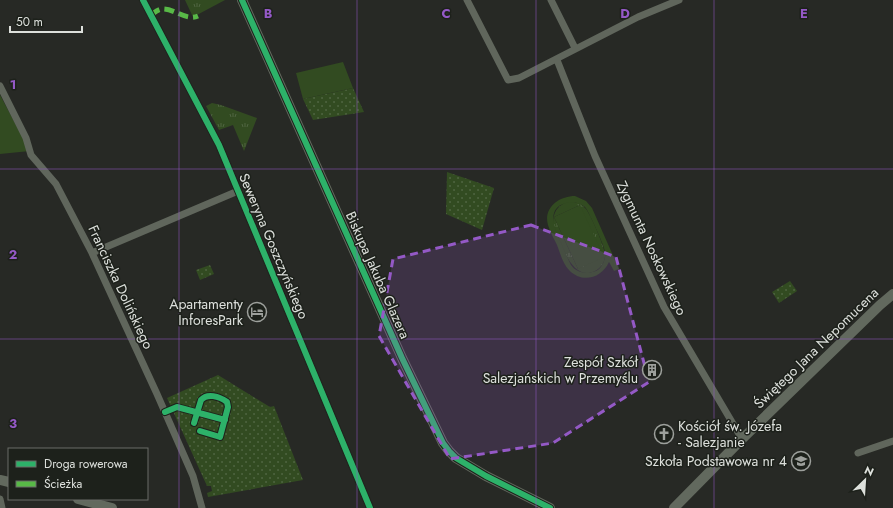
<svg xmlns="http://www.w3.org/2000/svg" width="893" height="508" font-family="Jost,sans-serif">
<defs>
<pattern id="grass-tufts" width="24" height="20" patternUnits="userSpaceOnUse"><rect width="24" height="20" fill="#324b21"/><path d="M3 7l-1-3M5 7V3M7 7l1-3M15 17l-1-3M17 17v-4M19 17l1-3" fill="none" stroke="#4f6541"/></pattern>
<pattern id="park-dots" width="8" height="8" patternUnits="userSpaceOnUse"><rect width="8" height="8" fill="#324b21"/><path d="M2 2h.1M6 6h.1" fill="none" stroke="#4f6541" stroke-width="1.8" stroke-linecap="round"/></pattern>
</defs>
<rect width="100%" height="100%" fill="#272925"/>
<path fill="url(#grass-tufts)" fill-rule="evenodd" d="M185 0H225L193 17Z
M212 103 221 105 257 118 244 151 233 125 219 130 206 106Z
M568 202C575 201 581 203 585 208 590 212 606 250 605 256 605 262 601 268 595 271 571 283 560 240 553 224 553 213 557 205 568 202ZM580 205 578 269 554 217Z"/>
<path fill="url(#park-dots)" d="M353 88 364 112 313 120 303 99Z
M447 172 494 188 482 230 446 214Z
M210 265 214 274 200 280 196 270Z
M790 281 797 291 779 303 772 292Z
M218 375 270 407 274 406 303 480 208 497 207 493 212 491 211 486H207L167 398Z"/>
<path fill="#324b21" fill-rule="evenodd" d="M343 62 353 88 303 99 296 73Z
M0 95 30 151 0 154Z
M575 196 586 201 592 208 619 269 614 271 609 262C602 278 582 284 569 270 563 264 560 253 557 245 554 239 550 232 548 225 543 208 559 196 575 196ZM571 202C576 202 581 204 585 207 588 210 605 247 605 252 606 258 603 265 599 269 591 275 577 274 571 265 568 259 565 252 562 245 555 229 543 206 571 202Z
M580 205 604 257 578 269 554 217Z"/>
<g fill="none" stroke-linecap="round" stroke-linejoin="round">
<path stroke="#60665c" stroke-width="7" d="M143 0 219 145 370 508
M467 0 508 80 519 78 638 17 679 0
M551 0 575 48
M557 60 595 156 664 307 742 439
M0 86 26 138 31 155 56 184 92 253 157 394 193 476 202 508
M92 253 238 191
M858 453 893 441
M0 499 2 508"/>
<path stroke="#62695e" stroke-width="10" d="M242 0 402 358 443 443 449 451 456 458 486 476 550 508
M0 480 9 482
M78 499 112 508
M674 508 742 439 880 305 893 294"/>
<path stroke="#58b947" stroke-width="5" stroke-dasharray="10 5" stroke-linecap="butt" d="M151 15C154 13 158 9 163 9 175 9 186 21 198 16"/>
<defs>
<path id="cycleway" d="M143 0 219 145 370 508
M242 0 402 358 443 443 449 451 456 458 486 476 550 508
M165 412 177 407 225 420
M194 423 201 400C207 393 219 396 227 402L228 407 220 437 200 431"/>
</defs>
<use href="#cycleway" stroke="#1d211b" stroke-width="8"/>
<use href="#cycleway" stroke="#2db169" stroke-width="6"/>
</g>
<path fill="#9459c6" fill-opacity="0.2" stroke="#9459c6" stroke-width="3" stroke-dasharray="8 5" stroke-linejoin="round" d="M531 225 616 257 649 382 553 443 450 459 379 336 393 259Z"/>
<path fill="none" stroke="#9459c6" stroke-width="1" stroke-opacity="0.55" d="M179 0V508M357 0V508M536 0V508M714 0V508M0 169H893M0 339H893"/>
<defs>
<symbol id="hotel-ring" viewBox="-11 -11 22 22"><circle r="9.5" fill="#1d211b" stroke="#9da09c" stroke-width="1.5"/><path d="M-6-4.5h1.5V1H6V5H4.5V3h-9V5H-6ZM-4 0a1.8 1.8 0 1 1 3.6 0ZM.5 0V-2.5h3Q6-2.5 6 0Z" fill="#9da09c"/></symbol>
<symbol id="building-ring" viewBox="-11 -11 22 22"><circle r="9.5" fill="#1d211b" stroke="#9da09c" stroke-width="1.5"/><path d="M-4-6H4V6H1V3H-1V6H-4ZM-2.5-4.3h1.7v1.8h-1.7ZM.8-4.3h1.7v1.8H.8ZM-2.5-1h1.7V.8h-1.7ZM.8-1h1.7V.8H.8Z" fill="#9da09c"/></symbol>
<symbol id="church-ring" viewBox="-11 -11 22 22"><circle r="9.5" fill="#1d211b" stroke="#9da09c" stroke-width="1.5"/><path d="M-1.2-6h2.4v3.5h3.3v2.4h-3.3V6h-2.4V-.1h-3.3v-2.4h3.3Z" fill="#9da09c"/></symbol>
<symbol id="school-ring" viewBox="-11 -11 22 22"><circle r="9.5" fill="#1d211b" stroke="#9da09c" stroke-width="1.5"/><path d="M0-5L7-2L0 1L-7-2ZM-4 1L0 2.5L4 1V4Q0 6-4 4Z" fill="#9da09c"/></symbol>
</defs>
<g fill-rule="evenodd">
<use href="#hotel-ring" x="246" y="301" width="22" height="22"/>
<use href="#building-ring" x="641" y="359" width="22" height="22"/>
<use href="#church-ring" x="653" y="423" width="22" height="22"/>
<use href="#school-ring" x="790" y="450" width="22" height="22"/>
</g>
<g text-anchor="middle" stroke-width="3" stroke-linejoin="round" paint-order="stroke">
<g font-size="14" fill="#dde0dc" stroke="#1d211b">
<text transform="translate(274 246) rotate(67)" y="5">Seweryna Goszczyńskiego</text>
<text transform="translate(652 248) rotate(65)" y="5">Zygmunta Noskowskiego</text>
<text transform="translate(378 275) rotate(66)" y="5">Biskupa Jakuba Glazera</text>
<text transform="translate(121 287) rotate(65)" y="5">Franciszka Dolińskiego</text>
<text transform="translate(816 348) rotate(-44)" y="5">Świętego Jana Nepomucena</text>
</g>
<g font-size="14" fill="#dde0dc" stroke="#1d211b" text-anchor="end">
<text x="243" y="309">Apartamenty<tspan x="243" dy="16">InforesPark</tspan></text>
<text x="638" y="367">Zespół Szkół<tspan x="638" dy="16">Salezjańskich w Przemyślu</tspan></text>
<text x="678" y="431" text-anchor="start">Kościół św. Józefa<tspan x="678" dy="16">- Salezjanie</tspan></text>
<text x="787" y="466">Szkoła Podstawowa nr 4</text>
</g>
</g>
<g font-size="13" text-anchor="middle" font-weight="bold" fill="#9459c6" stroke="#1d211b" stroke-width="3" stroke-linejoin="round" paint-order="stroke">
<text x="268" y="18">B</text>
<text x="446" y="18">C</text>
<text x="625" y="18">D</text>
<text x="804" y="18">E</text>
<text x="13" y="89">1</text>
<text x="13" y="259">2</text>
<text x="13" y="428">3</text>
</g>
<rect x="8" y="448" width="140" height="52" fill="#1d211b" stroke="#6a6d68"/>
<rect x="16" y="461" width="20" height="6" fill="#2db169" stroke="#6a6d68"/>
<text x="44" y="468" font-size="12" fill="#dde0dc">Droga rowerowa</text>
<rect x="16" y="481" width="20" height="6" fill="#58b947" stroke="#6a6d68"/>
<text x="44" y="488" font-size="12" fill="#dde0dc">Ścieżka</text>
<g transform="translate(865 480) rotate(25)" stroke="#1d211b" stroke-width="3" paint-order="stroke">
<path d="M0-3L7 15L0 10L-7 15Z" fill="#dde0dc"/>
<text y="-6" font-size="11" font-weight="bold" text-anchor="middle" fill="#dde0dc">N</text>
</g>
<path d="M10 26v6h72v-6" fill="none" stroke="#dde0dc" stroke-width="2"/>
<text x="16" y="26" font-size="12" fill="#dde0dc" stroke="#1d211b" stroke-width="3" paint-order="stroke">50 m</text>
</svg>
